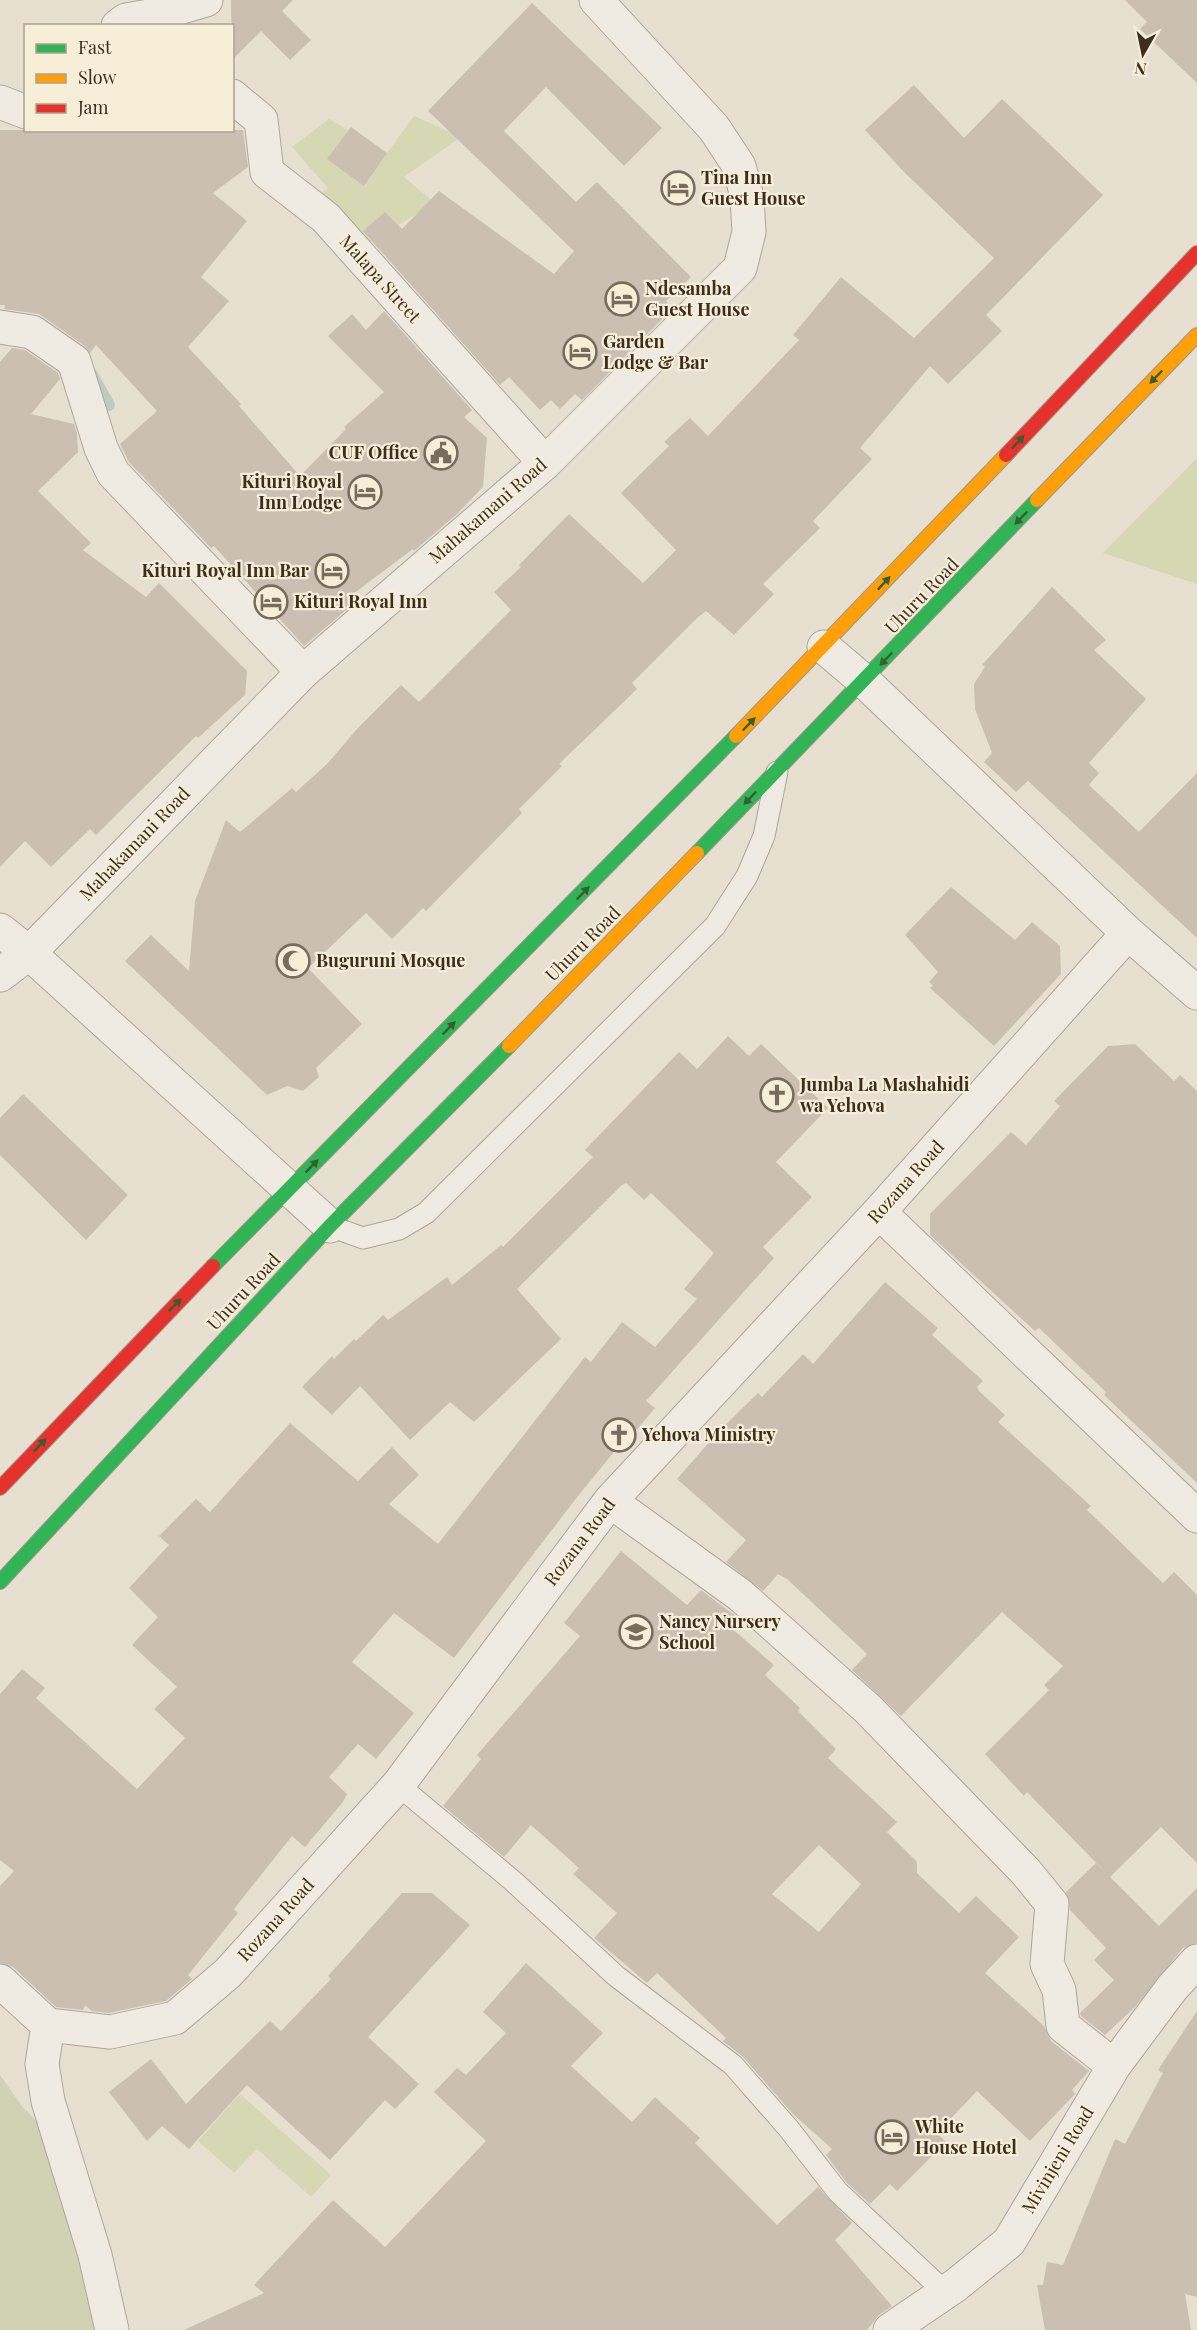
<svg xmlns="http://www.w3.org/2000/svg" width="1197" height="2330" font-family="'Playfair Display',serif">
<rect width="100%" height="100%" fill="#e7e0d1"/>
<path fill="#d6d7b3" d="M414 116 461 137 404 177 435 203 370 242 312 201 328 188 292 147 329 119 387 153Z
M1197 458V584L1103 553Z
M240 2094 331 2175 311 2197 257 2149 234 2173 198 2141Z"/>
<path fill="#d1d1b3" d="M0 2075 22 2106 67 2154 108 2330H0Z"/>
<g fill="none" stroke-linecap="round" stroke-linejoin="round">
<path stroke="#bcccc2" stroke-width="12" d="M92 375 109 405"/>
</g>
<path fill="#cbbfb2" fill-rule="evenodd" d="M231 0H293L282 11 311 40 290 60 261 31 232 60Z
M1125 0H1197V83L1140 29 1147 22Z
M532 3 662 128 624 166 546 87 504 131 576 202 597 182 691 277 666 301 673 308 582 400 575 394 560 409 551 400 540 410 509 377 500 385 363 231 385 212 402 229 439 191 554 274 574 251 428 111Z
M914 85 964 138 1002 99 1103 195 986 315 1002 331 948 384 930 366 860 448 872 459 813 521 820 528 763 584 774 594 734 635 706 611 696 619 632 683 637 689 559 764 562 766 519 809 522 813 426 911 423 908 392 939 366 913 308 968 362 1024 316 1068 319 1077 303 1091 287 1086 267 1095 125 961 151 935 189 971 195 901 226 820 240 832 292 788 296 792 327 764 357 729 401 685 419 702 511 610 494 592 521 567 519 565 569 514 643 583 676 550 621 493 669 446 664 442 690 418 708 436 799 340 793 335 841 277 914 338 994 258 905 173 865 130Z
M351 127 387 153 364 186 327 159Z
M0 130H243L248 167 213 193 247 221 201 277 229 301 188 347 241 404 239 406 300 476 346 429 344 427 384 392 328 336 352 314 366 330 384 311 472 410 464 417 487 438 483 487 458 513 414 551 413 549 353 594 358 600 304 646 214 546 211 548 129 462 120 444 157 411 96 345 90 353 85 346 39 314 4 309 5 305H0Z
M12 348 25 350 58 373 60 379 31 414 74 424 77 433 78 452 38 491 91 543 83 550 146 597 159 583 247 671 245 695 198 738 196 736 96 835 90 829 51 867 25 841 0 867V362Z
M1052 587 1106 640 1094 650 1146 699 1089 763 1099 773 1089 785 1139 832 1197 773V938L1028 781 1016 792 984 762 992 753 975 709 974 684 985 667 982 665Z
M951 887 1015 940 1032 922 1060 946 1061 974 994 1046 930 988 933 985 929 982 938 972 905 935Z
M728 1036 749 1056 761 1044 828 1108 776 1162 812 1197 763 1247 774 1258 646 1401 655 1408 634 1433 631 1431 574 1501 454 1658 394 1613 352 1662 414 1713 376 1759 358 1744 329 1777 347 1794 343 1802 305 1847 292 1836 234 1909 238 1913 188 1975 192 1979 166 2001 109 2013 92 2011 85 2005 83 2010 56 2007 13 1967 0 1963V1886L14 1871 0 1860V1694L22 1669 45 1688 36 1698 137 1789 185 1738 154 1709 177 1687 132 1645 158 1617 129 1588 169 1545 159 1536 196 1499 210 1512 290 1423 358 1481 392 1447 419 1475 389 1504 438 1544 585 1357 591 1362 622 1322 655 1347 697 1299 684 1289 714 1253 651 1193 644 1200 626 1183 622 1185 517 1289 561 1339 474 1422 450 1402 410 1440 360 1386 332 1415 302 1387 332 1356 334 1359 354 1339 356 1341 383 1315 388 1320 447 1277 452 1285 501 1245 503 1247 593 1157 585 1150 679 1052 697 1069Z
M1135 1044 1174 1081 1180 1075 1197 1091V1483L1104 1395 1106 1392 1039 1328 1035 1331 930 1235V1214L1011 1132 1026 1145 1060 1106 1054 1101 1108 1046Z
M23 1094 128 1195 86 1240 0 1155V1118Z
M885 1282 938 1328 932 1335 983 1381 977 1387 979 1391 1005 1415 998 1422 1091 1506 1087 1510 1163 1583 1174 1572 1197 1595V1863L1161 1827 1110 1877 1159 1926 1197 1888V1943L1183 1948 1135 2007 1105 2035 1081 2016 1080 2013 1114 1980 1094 1960 1106 1948 1070 1910 1066 1892 1096 1863 1108 1875 1027 1792 1024 1796 985 1754 1049 1690 1044 1685 1063 1666 1002 1612 901 1716 852 1670 867 1654 787 1579 778 1574 763 1591 726 1562 746 1540 677 1479 718 1432 758 1393 762 1397 803 1354 813 1364Z
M621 1551 687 1605 701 1590 738 1618 730 1627 774 1665 765 1675 800 1708 798 1711 836 1749 828 1758 897 1822 887 1832 917 1862V1873L959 1913 976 1896 1019 1937 985 1973 1044 2026 1051 2041 1089 2071 1072 2090 1075 2094 1030 2141 977 2091 937 2133 946 2142 897 2191 890 2184 870 2204 847 2183 826 2155 832 2149 792 2113 742 2056 723 2041 726 2038 657 1973 647 1983 594 1938 617 1913 573 1874 579 1868 531 1825 504 1857 443 1806 481 1759 477 1755 580 1636 564 1623ZM819 1845 861 1884 819 1932 772 1894Z
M402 1893H432L470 1925 368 2037 419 2084 395 2109 385 2100 330 2160 247 2085 189 2149 162 2126 147 2141 109 2092 151 2059 186 2104 270 2021 281 2031 331 1979 328 1976Z
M526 1963 603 2033 571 2066 632 2122 655 2097 700 2138 695 2143 777 2225 818 2187 852 2223 835 2240 892 2306 879 2315 867 2330H184L264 2293 254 2285 333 2200 385 2247 486 2141 434 2092 457 2068 466 2075 506 2033 483 2012Z
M1197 2011V2297L1185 2294 1191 2330H1045L1037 2285H1043L1047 2262 1063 2265 1115 2139 1125 2144 1163 2073 1158 2070Z"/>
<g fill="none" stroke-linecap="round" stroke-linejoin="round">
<defs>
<path id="lane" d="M330 1226 363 1238 399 1229 426 1213 715 926 747 876 764 836 777 772
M398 1785 513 1881 616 1976 733 2065 789 2129 838 2192 946 2293"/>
<path id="street" d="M118 26 126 20 155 15 206 0
M232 96 261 120 267 172 326 218 545 463
M0 102 26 112
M0 327 32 332 74 361 101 448 113 473 303 672
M824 647 864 681 1128 933 1197 993
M0 930 29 953 330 1226
M0 975 29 953 303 672 545 463 740 268 749 232 747 197 739 166 714 128 596 0
M879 1212 1197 1516
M610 1501 740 1595 868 1709 1026 1872 1052 1904 1047 1964 1059 1990 1063 2026 1114 2066
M0 1981 48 2025 110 2032 175 2018 228 1973 398 1785 610 1501 879 1212 1128 933
M48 2025 42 2064 48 2101 95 2255 112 2330
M890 2330 956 2285 1009 2242 1114 2066 1172 1988 1197 1961"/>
<path id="fast" d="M697 853 1037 500
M213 1266 736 736
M0 1582 330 1226 509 1046"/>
<path id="slow" d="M1037 500 1197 335
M736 736 1006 455
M509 1046 697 853"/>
<path id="jam" d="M1006 455 1197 253
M0 1488 213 1266"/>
</defs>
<use href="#lane" stroke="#ada599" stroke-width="23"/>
<use href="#street" stroke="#ada599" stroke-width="35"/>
<use href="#fast" stroke="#9c958a" stroke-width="16"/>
<use href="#slow" stroke="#9c958a" stroke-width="16"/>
<use href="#jam" stroke="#9c958a" stroke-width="16"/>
<use href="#lane" stroke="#efebe3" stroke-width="21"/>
<use href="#street" stroke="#efebe3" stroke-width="33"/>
<use href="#fast" stroke="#30b455" stroke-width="14"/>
<use href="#slow" stroke="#ff9f0a" stroke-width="14"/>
<use href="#jam" stroke="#e5322d" stroke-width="14"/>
</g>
<defs><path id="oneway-solid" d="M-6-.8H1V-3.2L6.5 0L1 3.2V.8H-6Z" transform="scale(1.5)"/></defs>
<g fill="#385d33">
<use href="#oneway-solid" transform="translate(1156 377) rotate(134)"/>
<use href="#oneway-solid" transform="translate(1018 442) rotate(-47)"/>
<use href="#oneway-solid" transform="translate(1021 518) rotate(134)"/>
<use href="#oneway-solid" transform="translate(884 583) rotate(-47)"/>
<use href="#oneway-solid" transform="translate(886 659) rotate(134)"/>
<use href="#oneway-solid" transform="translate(749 724) rotate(-46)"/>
<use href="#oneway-solid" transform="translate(750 798) rotate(134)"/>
<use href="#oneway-solid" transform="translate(583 893) rotate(-46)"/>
<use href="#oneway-solid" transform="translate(449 1028) rotate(-45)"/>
<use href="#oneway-solid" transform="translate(312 1166) rotate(-45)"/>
<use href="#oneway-solid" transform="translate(175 1305) rotate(-45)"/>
<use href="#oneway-solid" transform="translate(40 1445) rotate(-47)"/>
</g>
<defs>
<symbol id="hotel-ring" viewBox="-11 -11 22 22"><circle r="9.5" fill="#f7eed8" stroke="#786c5e" stroke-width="1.5"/><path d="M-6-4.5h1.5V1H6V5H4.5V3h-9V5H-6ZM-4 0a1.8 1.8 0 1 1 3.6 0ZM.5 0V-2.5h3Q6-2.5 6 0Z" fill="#786c5e"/></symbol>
<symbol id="civic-ring" viewBox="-11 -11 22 22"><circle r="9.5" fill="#f7eed8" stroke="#786c5e" stroke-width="1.5"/><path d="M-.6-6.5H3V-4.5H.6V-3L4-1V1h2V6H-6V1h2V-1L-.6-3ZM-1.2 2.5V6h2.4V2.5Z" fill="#786c5e"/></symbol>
<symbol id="mosque-ring" viewBox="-11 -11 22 22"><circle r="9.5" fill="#f7eed8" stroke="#786c5e" stroke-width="1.5"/><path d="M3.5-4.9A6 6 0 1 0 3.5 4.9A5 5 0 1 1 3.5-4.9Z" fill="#786c5e"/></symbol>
<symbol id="church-ring" viewBox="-11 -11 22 22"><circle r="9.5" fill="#f7eed8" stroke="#786c5e" stroke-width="1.5"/><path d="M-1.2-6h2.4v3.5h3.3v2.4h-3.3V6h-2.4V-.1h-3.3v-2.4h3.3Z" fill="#786c5e"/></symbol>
<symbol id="school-ring" viewBox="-11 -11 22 22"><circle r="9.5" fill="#f7eed8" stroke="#786c5e" stroke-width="1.5"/><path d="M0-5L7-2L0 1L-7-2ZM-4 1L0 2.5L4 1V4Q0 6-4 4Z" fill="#786c5e"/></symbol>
</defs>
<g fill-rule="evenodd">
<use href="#hotel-ring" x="659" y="169" width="38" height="38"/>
<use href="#hotel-ring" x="603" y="280" width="38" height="38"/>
<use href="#hotel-ring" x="561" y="333" width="38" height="38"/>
<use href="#civic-ring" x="422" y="434" width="38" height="38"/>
<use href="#hotel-ring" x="346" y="473" width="38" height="38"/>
<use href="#hotel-ring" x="313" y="552" width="38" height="38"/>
<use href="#hotel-ring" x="252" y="583" width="38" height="38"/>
<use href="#mosque-ring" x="274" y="942" width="38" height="38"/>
<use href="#church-ring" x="758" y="1076" width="38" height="38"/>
<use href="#church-ring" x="600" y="1416" width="38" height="38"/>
<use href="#school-ring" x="617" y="1613" width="38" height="38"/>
<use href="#hotel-ring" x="873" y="2118" width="38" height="38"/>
</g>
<g text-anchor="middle" stroke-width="4.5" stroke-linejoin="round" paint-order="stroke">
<g font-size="18" font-weight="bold" fill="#3d2e20" stroke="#f7eed8" text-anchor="start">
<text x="701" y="184">Tina Inn<tspan x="701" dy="21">Guest House</tspan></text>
<text x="645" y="295">Ndesamba<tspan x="645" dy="21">Guest House</tspan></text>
<text x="603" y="348">Garden<tspan x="603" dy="21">Lodge &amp; Bar</tspan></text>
<text x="418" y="459" text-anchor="end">CUF Office</text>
<text x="342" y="488" text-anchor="end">Kituri Royal<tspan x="342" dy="21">Inn Lodge</tspan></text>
<text x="309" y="577" text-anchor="end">Kituri Royal Inn Bar</text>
<text x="294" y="608">Kituri Royal Inn</text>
<text x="316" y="967">Buguruni Mosque</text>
<text x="800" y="1091">Jumba La Mashahidi<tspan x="800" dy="21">wa Yehova</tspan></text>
<text x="642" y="1441">Yehova Ministry</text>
<text x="659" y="1628">Nancy Nursery<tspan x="659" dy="21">School</tspan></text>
<text x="915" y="2133">White<tspan x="915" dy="21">House Hotel</tspan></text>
</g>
<g font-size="18" fill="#3d2e20" stroke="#f7eed8">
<text transform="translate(380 279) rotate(48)" y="6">Malapa Street</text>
<text transform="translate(488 511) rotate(-41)" y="6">Mahakamani Road</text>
<text transform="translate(922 596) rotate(-46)" y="6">Uhuru Road</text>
<text transform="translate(135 844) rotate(-46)" y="6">Mahakamani Road</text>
<text transform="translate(583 944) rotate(-45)" y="6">Uhuru Road</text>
<text transform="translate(906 1182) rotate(-48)" y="6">Rozana Road</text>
<text transform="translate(244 1292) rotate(-47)" y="6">Uhuru Road</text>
<text transform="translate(580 1542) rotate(-53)" y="6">Rozana Road</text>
<text transform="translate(276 1920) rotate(-48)" y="6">Rozana Road</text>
<text transform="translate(1058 2160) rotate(-59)" y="6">Mivinjeni Road</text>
</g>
</g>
<rect x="24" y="24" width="210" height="108" fill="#f7eed8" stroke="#ada18e" stroke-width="1.5"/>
<rect x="36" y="44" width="30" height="9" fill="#30b455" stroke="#ada18e" stroke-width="1.5"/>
<text x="78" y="54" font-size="18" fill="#3d2e20">Fast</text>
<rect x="36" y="74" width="30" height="9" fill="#ff9f0a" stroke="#ada18e" stroke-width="1.5"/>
<text x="78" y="84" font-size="18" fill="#3d2e20">Slow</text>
<rect x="36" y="104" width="30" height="9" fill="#e5322d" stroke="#ada18e" stroke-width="1.5"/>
<text x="78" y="114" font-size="18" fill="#3d2e20">Jam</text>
<g transform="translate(1143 54) rotate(189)" stroke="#f7eed8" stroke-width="4.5" paint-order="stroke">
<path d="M0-4.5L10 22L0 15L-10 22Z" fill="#3d2e20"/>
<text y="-9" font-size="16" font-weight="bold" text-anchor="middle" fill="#3d2e20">N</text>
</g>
</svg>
